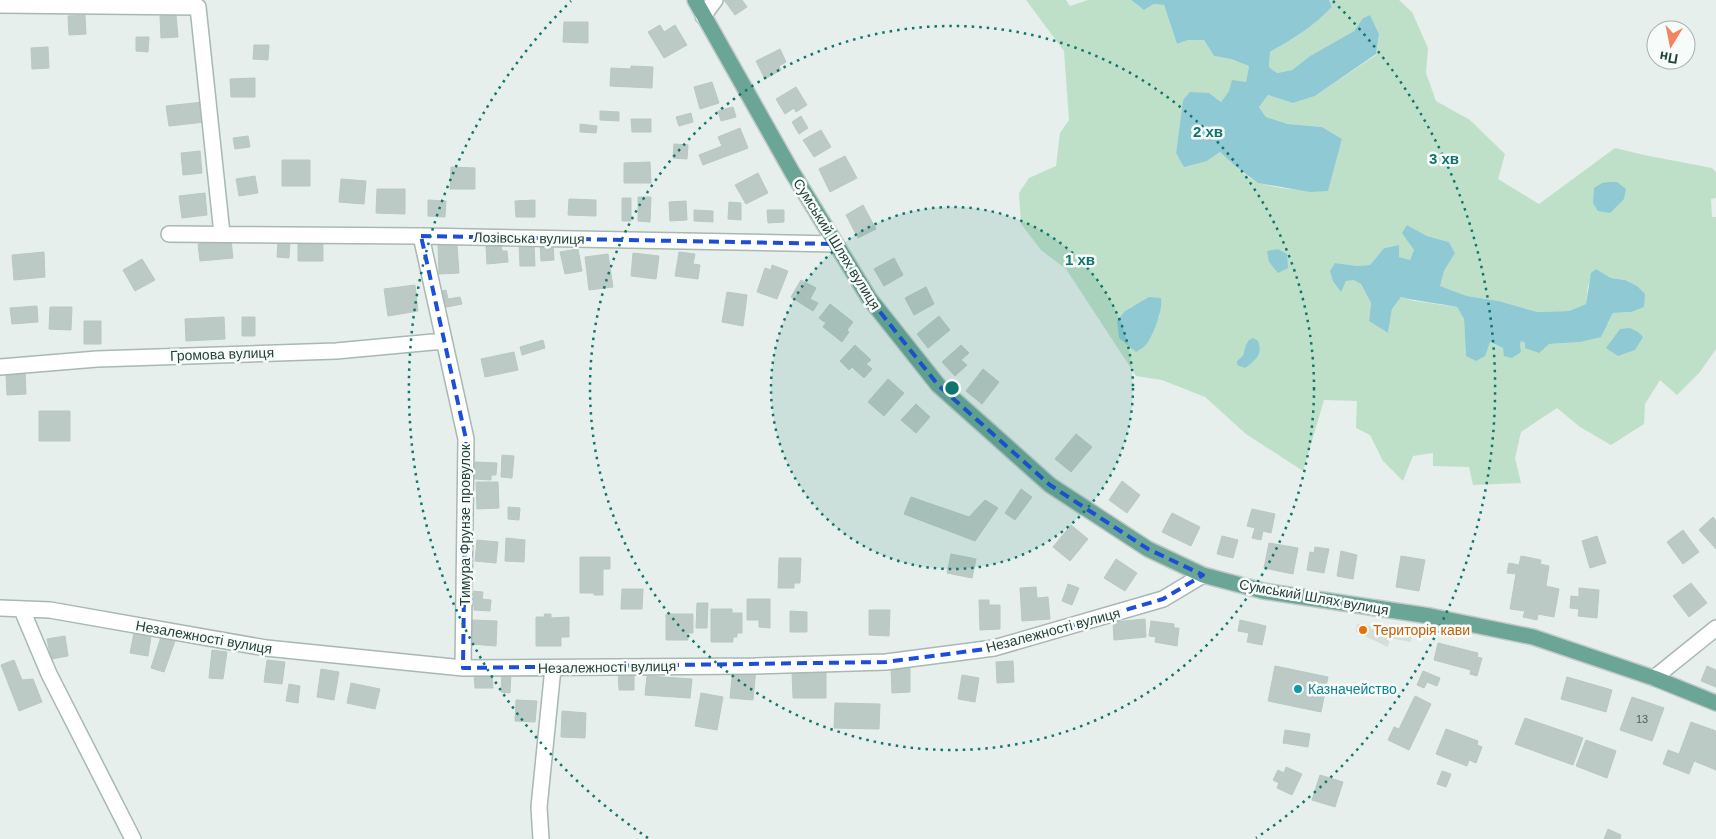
<svg xmlns="http://www.w3.org/2000/svg" width="1716" height="839" font-family="Arial,sans-serif">
<rect width="100%" height="100%" fill="#e6efeb"/>
<path fill="#d4dfda" d="M1357 624 1412 633 1411 642 1390 638 1388 647 1356 632Z"/>
<path fill="#bfe0c8" fill-rule="evenodd" d="M1026 0H1066L1070 6 1088 0H1131L1144 10 1154 4 1164 5 1177 44 1188 40H1204L1214 56 1231 59 1249 66 1246 82 1229 91 1221 102 1209 93 1183 100 1176 153 1207 161 1220 152C1230 161 1246 178 1259 183 1278 189 1309 192 1328 190L1342 139 1322 127 1288 124 1266 117 1259 107 1268 95 1293 103 1315 96 1376 55 1379 34 1370 15 1363 18 1354 31 1310 56 1292 70 1277 73 1269 67 1270 52C1293 39 1314 26 1332 7L1329 0H1399L1412 12 1428 48 1426 73 1436 101 1470 120 1505 154 1498 179 1539 204 1615 148 1644 155 1712 168 1716 172V198L1711 199 1712 217H1716V349L1700 372 1677 395 1660 380 1645 404 1644 424 1611 445 1580 427 1557 408 1521 432 1515 458 1521 483 1473 485 1469 467 1433 466V453L1413 456 1403 481 1383 461 1370 435 1356 428 1357 401 1324 400 1303 471 1246 434 1205 397 1162 380 1136 376 1066 269 1041 250 1021 224 1019 193 1029 178 1056 166 1060 133 1069 120 1064 51ZM1407 225 1427 236 1449 242 1455 253 1444 271 1439 286 1467 296 1499 301 1537 312 1569 311 1586 304 1588 285 1596 269 1611 278 1625 280 1631 312 1613 313 1608 324 1580 342 1549 344 1525 343 1521 341 1520 346 1503 348 1489 342 1466 356 1464 319 1457 307 1415 301 1401 297 1392 309 1388 333 1369 321 1371 303 1361 284 1354 279 1346 281 1341 291 1335 263 1358 266 1370 265 1384 248 1399 245V257L1410 260 1415 251ZM1133 306 1160 315 1145 346 1125 311Z"/>
<path fill="#8ec9d4" d="M1131 0H1329L1332 7C1314 26 1293 39 1270 52L1269 67 1277 73 1292 70 1310 56 1354 31 1363 18 1370 15 1379 34 1376 54 1315 96 1293 103 1268 95 1259 107 1266 117 1288 124 1322 127 1342 139 1328 191 1310 192 1258 183 1235 166 1220 152 1207 161 1184 167 1176 153 1183 100 1190 92 1209 93 1221 102 1229 91 1232 80 1246 82 1249 66 1231 59 1214 56 1204 40H1188L1177 44 1164 5 1154 4 1144 10Z
M1609 182H1617L1626 189 1624 199 1610 213 1598 211 1593 203 1594 188 1602 183Z
M1407 225 1427 236 1449 242 1455 253 1444 271 1440 286 1467 296 1499 301 1537 312 1569 311 1586 304 1591 273 1596 269 1611 278 1625 280 1637 286 1645 294 1644 307 1631 312 1613 313 1601 337 1580 342 1549 344 1539 353 1525 348V343L1521 341 1520 346 1521 352 1512 358 1504 356 1503 348 1490 342 1485 356 1476 361 1466 356 1464 319 1457 307C1439 303 1420 302 1401 297L1392 309 1388 333 1369 321 1371 303 1361 284 1354 280 1346 281 1341 292 1333 281 1330 271 1335 263 1358 266 1370 265 1384 248 1399 245V257L1410 260 1414 250 1402 233Z
M1278 249 1287 254 1288 268 1278 273 1269 262 1267 251Z
M1149 297 1161 298C1163 311 1153 335 1146 345 1143 348 1139 350 1136 352L1119 338 1117 321 1125 311Z
M1630 328 1638 332 1643 337 1635 350 1618 356 1606 348 1620 329Z
M1253 338 1258 341C1263 354 1256 360 1245 368L1237 365V361L1243 356 1246 345 1249 340Z"/>
<path fill="#bbcac4" stroke="#b8c9c2" d="M724 0H742L747 7 735 15Z
M85 15 86 34 69 35 68 16Z
M176 15 178 37 161 38 160 16Z
M564 22H588V43L563 42Z
M660 25 664 32 675 25 687 45 664 58 648 32Z
M136 37H149L148 52 136 51Z
M254 45H269L268 60 253 59Z
M48 47 49 68 32 69 31 48Z
M780 49 786 62 779 66 781 70 765 79 756 61Z
M631 66 653 67 652 88 610 86 611 68 631 69Z
M255 78V97H231L230 79Z
M712 82 719 103 700 109 694 87Z
M796 87 807 105 796 112 794 108 785 114 776 99Z
M203 102 205 122 169 126 166 106Z
M733 107 736 117 721 121 718 111Z
M600 111 619 112V121L600 120Z
M691 113 693 122 679 126 676 117Z
M801 116 808 128 799 134 792 122Z
M631 119H651V132H632Z
M580 124 597 126 596 133 580 132Z
M740 128 748 148 703 165 699 155 722 146 718 137Z
M821 130 831 147 814 157 803 140Z
M248 136 250 147 235 149 233 138Z
M674 144 688 145 687 159 673 158Z
M200 151 202 173 183 175 181 153Z
M845 156 857 178 830 192 819 169Z
M282 160H310V186H282Z
M650 162 651 183H624V163Z
M451 167 475 168V189H450Z
M758 173 768 193 746 204 735 185Z
M255 176 258 193 239 196 236 179Z
M341 179 366 181 364 204 339 202Z
M377 189H405V214L376 213Z
M205 193 207 215 182 218 179 196Z
M638 197H651L650 222 638 221Z
M622 198H631V221H622Z
M569 199 596 200V216L568 215Z
M428 200 446 201 445 217 428 216Z
M535 200V217H516L515 201Z
M686 201 687 220 670 221 669 202Z
M729 202 741 203V220L728 219Z
M863 205 876 229 858 238 846 215Z
M694 210 713 211V222L694 221Z
M767 210H784V222L768 223Z
M298 239H323V261H298Z
M231 240 233 258 200 261 198 244Z
M278 241H290L289 258 277 257Z
M553 242 554 260 541 261 540 244Z
M457 244 459 273 439 274 438 245Z
M519 244H534L535 266H520Z
M501 245 502 251H507L508 262 487 264 486 246Z
M578 249 582 271 565 274 560 252Z
M44 252 45 277 14 280 12 255Z
M679 252 695 254 693 264 700 265 698 279 675 276Z
M633 253 659 256 656 279 631 276Z
M608 254 613 287 589 290 585 257Z
M894 258 903 275 884 286 874 269Z
M142 259 155 280 135 291 123 270Z
M772 265 788 271 777 299 757 292 765 268 771 270Z
M801 280 816 288 810 299 818 303 813 311 791 297Z
M415 285 418 311 388 316 384 289Z
M926 287 934 304 914 315 905 298Z
M446 290 448 299 460 297 462 304 442 308 438 292Z
M727 292 747 295 743 326 722 322Z
M830 304 853 322 847 330 849 332 842 342 823 327 826 323 819 318Z
M37 306 38 322 12 324 10 308Z
M50 307H72L71 330 49 329Z
M939 316 950 330 928 348 917 334Z
M224 317 225 339 186 341 185 319Z
M242 317H255V336H242Z
M84 321H101V344H84Z
M543 340 545 348 522 355 520 347Z
M855 345 871 360 866 364 872 369 864 378 852 367 849 370 840 361Z
M961 345 969 353 961 360 967 365 955 376 942 362Z
M514 352 518 370 485 377 481 359Z
M983 369 999 382 982 404 966 391Z
M25 372 26 394 7 395 6 373Z
M888 379 904 393 884 416 868 402Z
M916 404 930 417 916 433 901 420Z
M39 411H70V441H39Z
M1076 434 1092 447 1071 472 1055 459Z
M502 455 514 456 512 478 501 477Z
M475 462 497 463 496 475H491V480L474 479Z
M1122 481 1140 495 1127 513 1109 500Z
M476 482H498L499 508 477 509Z
M1021 489 1032 497 1015 520 1005 513Z
M911 497 969 517 985 500 998 508 975 541 904 514Z
M508 507 520 508 519 520 508 519Z
M1252 509 1275 514 1271 533 1263 531 1261 540 1252 538 1255 528 1247 526Z
M1172 513 1200 527 1191 546 1162 532Z
M1713 517 1716 521V549L1699 530Z
M1071 525 1088 539 1070 561 1053 547Z
M1683 530 1699 552 1683 564 1667 542Z
M1222 536 1238 540 1233 558 1217 554Z
M1597 536 1606 563 1590 568 1582 541Z
M506 538 525 540 524 562 505 561Z
M477 540 498 542 496 563 475 561Z
M1269 543 1298 548 1293 574 1264 568Z
M1315 547 1329 549 1324 573 1307 570 1310 552 1314 553Z
M1341 551 1357 555 1353 579 1337 576Z
M951 554 976 559 972 578 947 573Z
M1401 556 1425 560 1419 591 1396 587Z
M1521 556 1541 560 1540 564 1549 566 1546 586 1559 589 1554 617 1538 614 1537 620 1523 617 1525 611 1510 609 1516 574 1507 573 1509 563 1519 565Z
M580 557H610V569H603V595H594V593H580Z
M779 558H801L800 583H794V588H778Z
M1116 559 1137 573 1125 591 1104 578Z
M1691 583 1707 603 1689 617 1673 596Z
M1068 584 1079 588 1072 605 1062 601Z
M1036 587 1037 598 1048 597 1050 619 1022 621 1020 588Z
M1579 588 1599 590 1597 618 1578 616 1579 609 1570 608 1571 596 1579 597Z
M622 589H643L642 609H621Z
M472 591 483 592 482 599 491 600 490 611 474 610V605H471Z
M747 599H770V628L759 627V620H747Z
M979 600H989V605H1000V629L980 630Z
M697 603H708L707 628H696Z
M711 609H732V613H742V633H737V637H733V642H711Z
M869 610H890L889 636 869 635Z
M790 611 807 612V632H790Z
M544 614H551V618L569 617V637H561V646H536V617H545Z
M666 614H693V633H687L688 640H666Z
M1145 619 1146 637 1114 640 1113 622Z
M472 620 497 621 496 646 471 644Z
M1240 620 1266 626 1262 645 1247 642 1249 633 1238 631Z
M1151 621 1174 624V628H1179L1177 646 1155 642 1156 637 1149 636Z
M134 633 151 636 148 656 130 653Z
M65 636 68 656 51 659 47 639Z
M161 637 175 641 164 672 151 668Z
M1438 643 1478 653 1477 657 1482 658 1477 676 1470 674 1471 670 1434 660Z
M212 650 227 652 223 679 209 678Z
M14 660 22 680 33 679 42 702 19 711 1 665Z
M267 660 285 662 282 684 264 682Z
M1013 661 1014 682 997 683 996 662Z
M1275 666 1328 677 1321 712 1268 701Z
M1707 666 1716 670V687L1701 681Z
M733 667 756 669 753 700 730 698Z
M910 667V692L892 693 891 668Z
M321 669 339 672 334 700 317 697Z
M634 669V690H619L618 670Z
M826 671V698H793L792 672Z
M1423 671 1440 678 1437 686 1427 682 1424 688 1417 685Z
M502 672H511L510 693 501 692Z
M474 673H492L493 688H475Z
M962 675 979 678 975 702 958 699Z
M647 676 692 679 690 698 645 695Z
M1567 677 1612 690 1606 712 1561 699Z
M351 683 380 689 375 709 347 703Z
M289 684 300 686 298 703 286 701Z
M701 693 723 697 717 730 695 726Z
M1415 696 1431 704 1409 750 1388 740 1394 727 1399 729Z
M1632 697 1664 708 1652 741 1620 730Z
M516 700 537 701 535 722 515 721Z
M835 703 880 704 879 729 834 728Z
M562 711 586 713 585 738 561 737Z
M1525 718 1583 738 1573 765 1515 744Z
M1691 722 1716 731V770L1694 761 1689 774 1663 764 1668 750 1679 754Z
M1446 729 1478 741 1477 745 1482 747 1476 763 1469 760 1467 766 1436 754Z
M1285 730 1310 734 1308 747 1283 743Z
M1586 740 1616 751 1607 778 1576 766Z
M1286 767 1302 774 1292 795 1277 788 1279 783 1273 780 1278 770 1284 773Z
M1442 771 1451 774 1446 787 1437 784Z
M1320 775 1343 782 1335 807 1312 800Z
M1608 829 1621 835 1620 839H1604Z"/>
<g fill="none" stroke-linecap="round" stroke-linejoin="round">
<defs>
<path id="minor" d="M0 5 198 7 222 234
M703 16 715 0
M169 234 421 236 836 244
M421 236 466 439 463 668
M0 367 97 359 336 351 444 341
M0 608 50 610 266 648 463 668 755 666 886 662 994 648 1163 599 1203 575
M22 610 49 674 133 839
M1654 678 1716 628
M541 839 539 807 553 668"/>
<path id="major" d="M695 0 792 172 869 298 938 385 1050 485 1148 549 1203 575 1263 591 1430 616 1533 637 1654 678 1716 703"/>
</defs>
<use href="#minor" stroke="#a8b8b2" stroke-width="18"/>
<use href="#major" stroke="#c2cac8" stroke-width="18"/>
<use href="#minor" stroke="#fff" stroke-width="15"/>
<use href="#major" stroke="#6aa596" stroke-width="15"/>
</g>
<path fill="none" stroke="#1d4ed8" stroke-width="4" stroke-dasharray="10 6" stroke-linejoin="round" d="M421 236 836 244 869 298 938 385 1050 485 1148 549 1203 575 1163 599 994 648 886 662 463 668 466 439Z"/>
<circle cx="952" cy="388" r="181" fill="#0f766e" fill-opacity=".12"/>
<g fill="none" stroke="#0f766e" stroke-width="2.5" stroke-dasharray="2.5 5">
<circle cx="952" cy="388" r="181"/>
<circle cx="952" cy="388" r="362"/>
<path d="M648 838A543 543 0 0 1 571 1M1333 1A543 543 0 0 1 1256 838"/>
</g>
<circle fill="#e8710a" stroke="#f7fbf9" stroke-width="2" cx="1363" cy="630" r="5"/>
<circle fill="#0f9aa8" stroke="#f7fbf9" stroke-width="2" cx="1298" cy="689" r="5"/>
<g text-anchor="middle" stroke-width="5" stroke-linejoin="round" paint-order="stroke">
<g font-size="11" fill="#4a645c">
<text x="1642" y="723">13</text>
</g>
<g font-size="14" fill="#24423a" stroke="#f7fbf9">
<text transform="translate(529 238) rotate(1)" y="5">Лозівська вулиця</text>
<text transform="translate(837 244) rotate(58)" y="5">Сумський Шлях вулиця</text>
<text transform="translate(222 354) rotate(-2)" y="5">Громова вулиця</text>
<text transform="translate(465 525) rotate(-90)" y="5">Тимура Фрунзе провулок</text>
<text transform="translate(1314 597) rotate(10)" y="5">Сумський Шлях вулиця</text>
<text transform="translate(1053 630) rotate(-15)" y="5">Незалежності вулиця</text>
<text transform="translate(204 637) rotate(10)" y="5">Незалежності вулиця</text>
<text transform="translate(607 667) rotate(-1)" y="5">Незалежності вулиця</text>
</g>
<g font-size="14" fill="#c56008" stroke="#f7fbf9" text-anchor="start">
<text x="1373" y="635">Територія кави</text>
</g>
<g font-size="14" fill="#0d838f" stroke="#f7fbf9" text-anchor="start">
<text x="1308" y="694">Казначейство</text>
</g>
</g>
<circle cx="952" cy="388" r="8" fill="#0f766e" stroke="#f7fbf9" stroke-width="2.5"/>
<g font-size="15" text-anchor="middle" font-weight="bold" fill="#0f766e" stroke="#f7fbf9" stroke-width="5" stroke-linejoin="round" paint-order="stroke">
<text x="1208" y="137">2 хв</text>
<text x="1444" y="164">3 хв</text>
<text x="1080" y="265">1 хв</text>
</g>
<g transform="translate(1671 45) rotate(190)"><circle r="24" fill="#f7fbf9" stroke="#a3b1ad"/>
<path d="M0-4L9 19L0 12L-9 19Z" fill="#f4845f"/>
<text y="-8" font-size="14" font-weight="bold" text-anchor="middle" fill="#24423a">Пн</text>
</g>
</svg>
